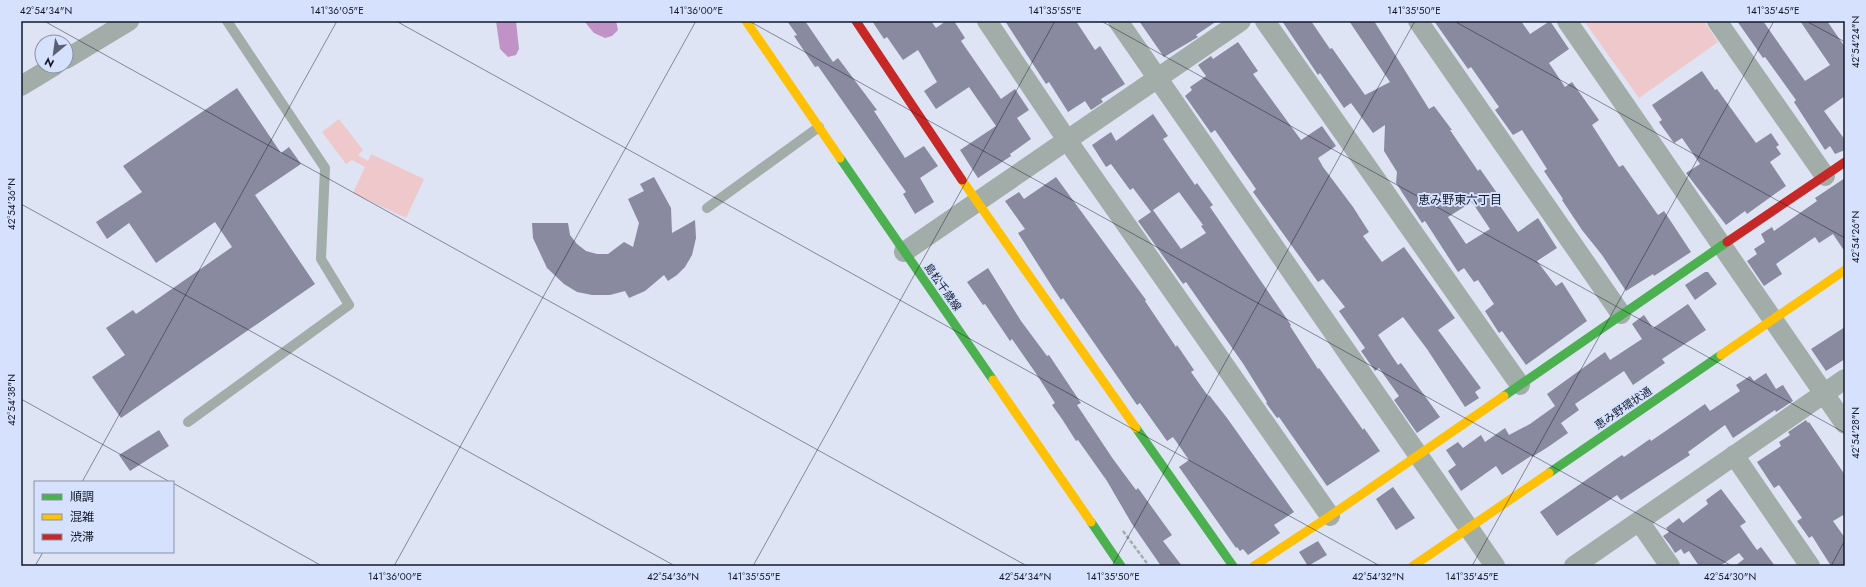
<svg xmlns="http://www.w3.org/2000/svg" width="1866" height="587" font-family="Jost,'Noto Sans JP',sans-serif">
<rect width="100%" height="100%" fill="#dee4f4"/>
<path fill="#efc8cb" d="M1584 21H1704L1718 42 1639 98Z
M339 119 363 150 358 155 368 161 371 154 424 179 406 218 353 193 365 167 352 160 346 164 322 132Z"/>
<path fill="#c092c6" d="M496 21H516L519 49 516 55 508 57 500 49Z
M584 21H616L618 30 612 36 605 38 594 33Z"/>
<path fill="#89899f" fill-rule="evenodd" d="M787 21H805L833 62 838 58 877 110 874 111 905 158 924 146 938 166 920 178 934 202 915 214 903 194 906 192 818 66 815 67 794 36 797 35Z
M872 21H931L936 28 946 21H954L965 38 961 41 1001 99 1015 89 1029 110 1017 118 1031 139 1010 154 1011 156 978 178 960 150 996 126 969 87 936 109 924 91 937 82 918 50 903 60 887 37 884 39Z
M1005 21H1076L1095 50 1100 46 1125 84 1101 99 1103 102 1091 110 1085 101 1068 112 1049 82 1046 84Z
M1139 21H1217L1196 35 1198 37 1164 57Z
M1282 21H1311L1330 49 1332 48 1365 95 1390 82 1349 21H1374L1429 109 1434 106 1452 130H1450L1478 171 1480 169 1502 200 1498 203 1518 232 1538 218 1557 248 1537 261 1556 286 1562 282 1587 321 1526 365 1502 331 1499 333 1485 311 1494 304 1478 280 1474 282 1464 268 1458 272 1425 221 1422 223 1396 183 1397 172 1384 151 1385 125 1373 133 1351 103 1344 108 1320 73 1318 75ZM1472 202 1490 229 1466 244 1448 217Z
M1434 21H1521L1530 34 1550 21 1569 49 1549 63 1565 87 1572 82 1599 120 1592 125 1619 167 1623 165 1658 215 1664 211 1691 252 1654 276 1653 274 1626 291 1602 255 1582 230 1562 200 1563 199 1544 171 1547 169 1522 130 1513 135 1495 110 1499 107 1471 67 1468 69Z
M1737 21H1763L1805 81 1830 65 1800 21H1827L1845 47V96L1824 111 1845 140V150L1835 154 1830 146 1825 150 1794 102 1796 100 1765 57 1763 58Z
M1238 42 1258 71 1253 74 1301 140 1322 126 1336 146 1318 158 1323 167 1353 207 1369 232 1363 236 1382 262 1404 247 1455 318 1438 330 1481 388 1475 392 1479 398 1465 407 1427 349 1403 317 1378 335 1398 365 1401 363 1440 417 1417 433 1394 400 1399 396 1379 368 1375 371 1361 351 1365 348 1339 311 1345 307 1323 279 1318 282 1253 192 1256 189 1215 130 1211 133 1185 96 1192 90 1190 87 1206 76 1198 65 1211 56 1213 59Z
M1702 71 1715 90 1717 89 1756 143 1771 133 1779 145 1776 147 1781 154 1770 162 1786 186 1747 214 1745 211 1726 225 1686 173 1700 164 1682 138 1674 143 1659 122 1662 120 1652 105Z
M237 88 281 153 289 147 301 164 255 195 315 284 121 418 92 377 125 355 106 328 133 310 136 314 232 247 215 222 156 263 129 223 107 239 96 222 142 192 123 166Z
M1153 114 1168 136 1163 139 1195 185 1197 183 1213 205 1210 207 1291 325 1290 326 1318 369 1319 368 1363 430 1364 428 1380 451 1327 486 1279 417 1277 418 1266 403 1267 402 1244 365 1186 282 1183 284 1138 221 1151 212 1133 188 1130 190 1111 164 1106 167 1092 145 1111 132 1116 141ZM1179 192 1203 225 1201 226 1206 233 1181 249 1153 210Z
M654 177 671 208 672 233 695 220 696 238 692 255 685 267 677 275 668 281 664 275 645 291 629 298 625 291 610 295H592L577 292 564 284 547 268 533 238 532 223H568L570 235 577 244 586 251 597 254H608L624 242 633 247 639 223 628 199 644 191 640 184Z
M1056 177 1146 300 1145 301 1176 347 1177 345 1194 370 1191 372 1208 396 1209 395 1227 418 1294 512 1274 525 1280 533 1248 555 1243 549 1240 551 1237 547 1236 548 1179 467 1189 460 1173 437 1167 441 1140 403 1137 405 1063 298 1061 300 1053 288 1018 233 1025 229 1005 201 1019 192 1024 199Z
M1845 178V252L1833 234 1819 243 1815 237 1776 264 1782 274 1764 286 1747 261 1757 254 1754 249 1765 242 1761 234 1772 227 1774 231 1817 201 1815 198Z
M988 268 1021 321 1047 356 1049 355 1081 403 1077 405 1113 459 1136 490 1138 488 1172 535 1163 541 1182 566H1161L1132 524 1107 481 1078 440 1076 441 1062 419 1052 405 1055 403 1035 372 1012 339 1010 341 985 304 983 305 967 282Z
M1705 272H1708L1717 284 1695 300 1685 285Z
M1688 304 1706 330 1662 359 1665 363 1633 385 1624 371 1575 404 1579 410 1561 423 1568 433 1548 447 1532 457 1531 456 1502 475 1496 466 1461 491 1448 471 1456 465 1446 450 1458 442 1463 448 1481 435 1485 442 1505 428 1509 435 1530 424 1555 406 1547 394 1605 352 1610 360 1642 339 1632 324 1644 315 1653 328Z
M1845 327V359L1826 371 1811 349Z
M1766 373 1776 389 1783 385 1793 401 1776 412 1775 410 1733 438 1725 425 1688 452 1690 455 1621 500 1617 495 1557 536 1540 512 1622 455 1624 457 1650 439 1651 441 1705 404 1710 411 1740 391 1736 385 1750 376 1754 381Z
M1806 420 1808 423 1809 422 1845 475V514L1833 521 1845 538V566H1831L1812 536 1809 538 1797 521 1802 518 1779 485 1774 488 1757 462 1781 446 1779 442 1790 435 1788 432Z
M159 430 169 446 130 471 119 455Z
M1393 487 1415 518 1396 530 1376 499Z
M1721 489 1746 522 1740 526 1757 550 1761 547 1775 566H1735L1744 559 1739 553 1720 566H1699L1689 551 1684 554 1681 549 1675 553 1670 545 1663 536 1669 532 1666 528 1679 518 1683 523 1708 504 1706 500Z
M1318 541 1327 555 1308 566 1299 552Z"/>
<g fill="none" stroke-linecap="round" stroke-linejoin="round">
<path stroke="#a5adb0" stroke-width="2.5" stroke-dasharray="4 2" stroke-linecap="butt" d="M1123 531 1149 566"/>
<path stroke="#a2ada9" stroke-width="10" d="M707 208 819 127
M188 422 349 305 321 259 325 168 227 21"/>
<path stroke="#a2ada9" stroke-width="20" d="M987 21 1067 140 1330 516
M1118 21 1495 566
M1265 21 1520 385
M1418 21 1621 314
M1567 21 1845 424
M1717 21 1825 176
M66 59 129 21
M21 86 54 66
M904 252 1241 21
M1734 455 1810 566
M1639 521 1670 566
M1574 566 1845 379"/>
<path stroke="#4caf50" stroke-width="9" d="M840 158 993 380
M1504 396 1727 242
M1136 428 1233 566
M1549 473 1721 355
M1091 522 1121 566"/>
<path stroke="#ffc107" stroke-width="9" d="M746 21 840 158
M962 180 1136 428
M1721 355 1845 270
M993 380 1091 522
M1254 566 1330 516 1504 396
M1413 566 1549 473"/>
<path stroke="#c62828" stroke-width="9" d="M856 21 962 180
M1727 242 1845 162"/>
</g>
<path fill="none" stroke="#13192a" stroke-width="1" stroke-opacity="0.45" d="M44 21 1027 566M396 21 1380 566M749 21 1732 566M1101 21 1845 433M1454 21 1845 238M1806 21 1845 42M21 204 675 566M21 399 170 482M82 482 337 21M173 483 322 566M35 566 43 552M394 566 696 21M753 566 1055 21M1112 566 1415 21M1472 566 1774 21M1831 566 1845 540"/>
<g text-anchor="middle" stroke-width="4" stroke-linejoin="round" paint-order="stroke">
<g font-size="11" fill="#13192a" stroke="#d5e1fd">
<text transform="translate(943 287) rotate(55)" y="4">島松千歳線</text>
<text transform="translate(1623 408) rotate(-34)" y="4">恵み野環状通</text>
</g>
<g font-size="12" fill="#13192a" stroke="#d5e1fd">
<text x="1460" y="204">恵み野東六丁目</text>
</g>
</g>
<rect width="1866" height="587" fill="none" stroke="#d5e1fd" stroke-width="44"/>
<rect x="34" y="481" width="140" height="72" fill="#d5e1fd" stroke="#8791a9"/>
<rect x="42" y="494" width="20" height="6" fill="#4caf50" stroke="#8791a9"/>
<text x="70" y="501" font-size="12" fill="#13192a">順調</text>
<rect x="42" y="514" width="20" height="6" fill="#ffc107" stroke="#8791a9"/>
<text x="70" y="521" font-size="12" fill="#13192a">混雑</text>
<rect x="42" y="534" width="20" height="6" fill="#c62828" stroke="#8791a9"/>
<text x="70" y="541" font-size="12" fill="#13192a">渋滞</text>
<g transform="translate(54 54) rotate(209)"><circle r="19" fill="#d5e1fd" stroke="#8791a9"/>
<path d="M0-3L7 15L0 10L-7 15Z" fill="#5a6071"/>
<text y="-6" font-size="11" font-weight="bold" text-anchor="middle" fill="#13192a">N</text>
</g>
<rect x="22" y="22" width="1822" height="543" fill="none" stroke="#13192a" stroke-width="1.5"/>
<g font-size="10" text-anchor="middle" fill="#13192a">
<text x="46" y="14">42°54'34"N</text>
<text x="337" y="14">141°36'05"E</text>
<text x="696" y="14">141°36'00"E</text>
<text x="1055" y="14">141°35'55"E</text>
<text x="1414" y="14">141°35'50"E</text>
<text x="1773" y="14">141°35'45"E</text>
<text transform="translate(1855 42) rotate(-90)" y="4">42°54'24"N</text>
<text transform="translate(11 204) rotate(-90)" y="4">42°54'36"N</text>
<text transform="translate(1855 237) rotate(-90)" y="4">42°54'26"N</text>
<text transform="translate(11 400) rotate(-90)" y="4">42°54'38"N</text>
<text transform="translate(1855 433) rotate(-90)" y="4">42°54'28"N</text>
<text x="395" y="580">141°36'00"E</text>
<text x="673" y="580">42°54'36"N</text>
<text x="754" y="580">141°35'55"E</text>
<text x="1025" y="580">42°54'34"N</text>
<text x="1113" y="580">141°35'50"E</text>
<text x="1378" y="580">42°54'32"N</text>
<text x="1472" y="580">141°35'45"E</text>
<text x="1730" y="580">42°54'30"N</text>
</g>
</svg>
